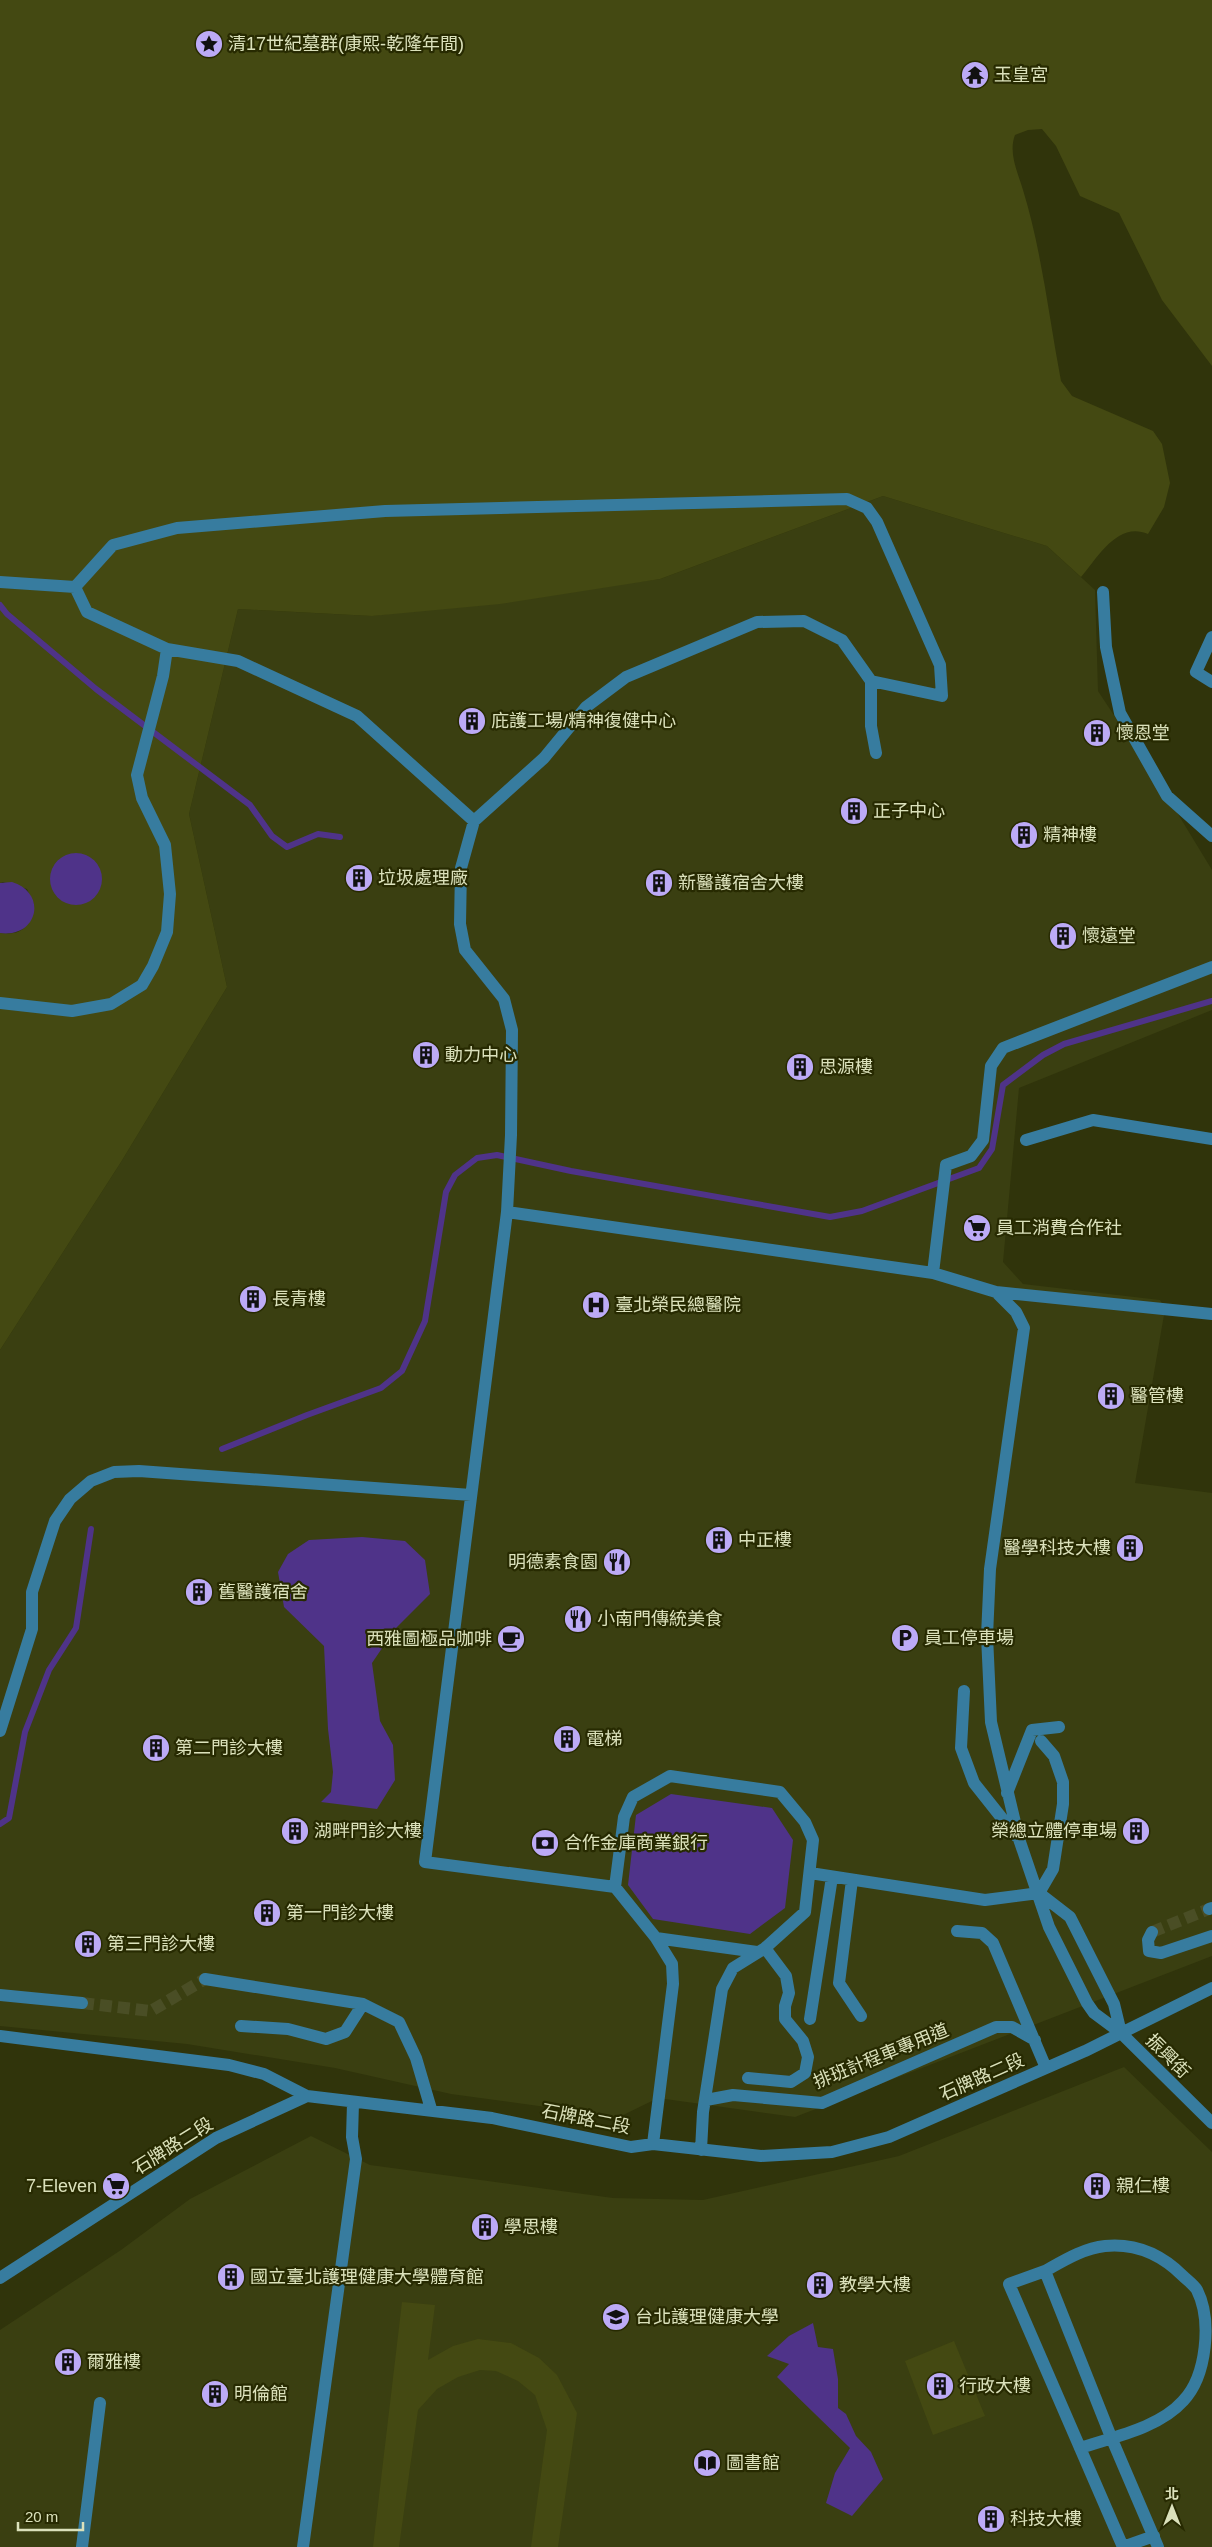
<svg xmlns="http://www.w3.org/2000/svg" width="1212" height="2547" font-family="Helvetica,'Noto Sans TC',sans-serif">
<rect width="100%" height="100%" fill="#30340b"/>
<path fill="#3a3f11" d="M883 496 1047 546 1095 590 1098 691 1167 796 1212 870V1010L1019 1088 1003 1262 1023 1284 1160 1300 1165 1309 1135 1483 1212 1493V1956L795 2117 658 2098 619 2117 451 2094 335 2068 187 2044 0 2026V1350L121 1162 227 987 189 814 238 609 372 616 660 579Z
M1124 2067 1212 2152V2547H0V2330L121 2250 190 2199 311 2136 370 2165 613 2198 703 2200 899 2156Z"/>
<path fill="#444912" d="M0 0H1212V366L1162 300 1119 213 1080 196 1056 146 1042 129 1028 130 1015 135C1008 153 1018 173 1023 190 1042 252 1049 318 1061 381L1072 396 1153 431 1162 444 1170 483 1164 507 1148 534C1118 521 1098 557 1081 577L1047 546 883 496 660 579 500 604 372 616 238 609 189 814 227 987 121 1162 0 1350V933C26 936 27 925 34 905L27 889 3 882 0 883Z
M402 2302 435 2305 428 2360 453 2346 478 2339 511 2343 539 2358 557 2375 577 2413 558 2547H531L547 2430 535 2395 518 2381 496 2371 480 2370 458 2377 437 2389 418 2410 399 2547H373Z
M954 2341 985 2416 933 2435 905 2361Z"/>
<path fill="#4f3389" d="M50 879a26 26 0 1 1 52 0a26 26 0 1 1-52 0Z
M12 882C48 893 38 938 0 933V883Z
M362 1537 405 1541 425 1560 430 1594 395 1629 372 1663 380 1721 393 1745 395 1780 377 1809 321 1802 331 1792 333 1772 328 1729 324 1646 284 1607 278 1572 288 1554 309 1540Z
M671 1794 772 1808 793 1840 785 1908 750 1934 653 1919 628 1885 636 1815Z
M813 2323 818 2347 833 2349 838 2379V2408L846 2414 856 2436 871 2452 883 2479 852 2516 826 2503 835 2473 850 2448 777 2377 789 2364 767 2356 789 2336Z"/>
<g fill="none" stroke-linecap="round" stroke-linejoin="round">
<path stroke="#4f3389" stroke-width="6" d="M0 605 7 614 96 689 250 805 272 836 287 847 318 834 340 837
M222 1449 307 1415 381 1388 402 1371 425 1321 446 1192 455 1175 477 1158 497 1155 571 1171 830 1217 862 1211 979 1168 992 1149 1003 1085 1043 1055 1064 1044 1212 1001
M0 1824 9 1818 25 1732 49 1670 76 1628 91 1529"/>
<path stroke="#4a4e25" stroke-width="12" stroke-dasharray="12 6" stroke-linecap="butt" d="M1152 1932 1209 1909
M82 2003 151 2011 205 1979"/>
<path stroke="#377c9f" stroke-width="12" d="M0 582 75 587
M75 587 113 545 177 528 385 511 847 499 867 508 877 522 940 665 942 696 871 681 842 640 804 621 757 622 626 677 586 707 544 758 474 821 461 868 460 924 465 950 504 999 512 1030 511 1135 507 1212 425 1862 615 1887 656 1938 672 1964 673 1984 653 2144
M75 587 87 612 167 649 238 661 357 716 474 821
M1103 592 1106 647 1120 713 1167 796 1212 836
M1212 637 1196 672 1212 682
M871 681V726L876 753
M0 1003 72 1011 111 1004 142 985 153 966 167 932 170 894 165 845 142 798 137 775 163 676 167 649
M1026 1140 1093 1120 1212 1139
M507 1212 933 1273 996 1292 1016 1312 1024 1328 990 1569 987 1636 991 1722 1019 1839 1049 1927 1087 2003 1094 2013 1121 2033 1212 2123
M933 1273 946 1165 971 1156 983 1140 991 1066 1003 1048 1212 967
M996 1292 1212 1314
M964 1691 961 1748 974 1783 1016 1836
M0 1731 32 1629V1592L55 1521 70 1499 91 1481 114 1472 139 1471 471 1495
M1007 1793 1032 1730 1059 1727
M810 1873 985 1900 1039 1893 1070 1917 1114 2004 1121 2033
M852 1880 839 1983 861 2016
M615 1887 624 1817 633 1797 670 1776 780 1792 805 1822 813 1840 805 1912 765 1948 733 1968 722 1989 703 2112 701 2150
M1039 1893 1053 1869 1063 1804V1782L1054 1756 1041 1741
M1209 1909 1212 1908
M957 1931 982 1933 993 1943 1046 2068
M1152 1932 1148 1940 1149 1951 1161 1953 1212 1936
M656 1938 757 1952
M205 1979 363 2004 399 2022 416 2058 431 2109
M0 1995 82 2003
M810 2019 832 1877
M241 2026 288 2029 326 2039 345 2032 363 2004
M0 2036 229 2065 264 2074 307 2096
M748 2078 791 2082 805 2073 808 2057 803 2041 785 2019V2006L789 1993 786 1976 765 1948
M706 2100 733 2095 822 2103 996 2027H1012L1035 2040
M1045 2271C1063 2261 1084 2248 1105 2246 1136 2243 1162 2255 1183 2276 1187 2280 1194 2285 1197 2290 1212 2320 1207 2376 1183 2401 1159 2428 1113 2437 1080 2448
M0 2278 216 2138 307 2096 492 2118 631 2147 653 2144 761 2156 832 2152 889 2137 1085 2051 1212 1988
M82 2547 100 2403
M303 2547 356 2159 352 2137 353 2103
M1123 2547 1009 2284 1045 2271 1111 2437 1158 2547
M1123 2547 1154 2536"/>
</g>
<defs>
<symbol id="sight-disc" viewBox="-11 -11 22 22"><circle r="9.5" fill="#bcaaf6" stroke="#272a01"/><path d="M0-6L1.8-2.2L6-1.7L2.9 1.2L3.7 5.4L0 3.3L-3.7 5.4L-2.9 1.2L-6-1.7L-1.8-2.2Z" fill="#111"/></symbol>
<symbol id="temple-disc" viewBox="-11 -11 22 22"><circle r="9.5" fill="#bcaaf6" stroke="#272a01"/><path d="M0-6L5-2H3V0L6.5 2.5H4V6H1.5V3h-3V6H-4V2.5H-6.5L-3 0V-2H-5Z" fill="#111"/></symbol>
<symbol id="building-disc" viewBox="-11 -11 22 22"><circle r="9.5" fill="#bcaaf6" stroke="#272a01"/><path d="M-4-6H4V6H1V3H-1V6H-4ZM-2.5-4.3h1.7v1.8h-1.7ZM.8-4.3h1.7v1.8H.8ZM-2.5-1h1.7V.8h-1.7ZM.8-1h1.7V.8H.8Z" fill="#111"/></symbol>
<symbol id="supermarket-disc" viewBox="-11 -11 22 22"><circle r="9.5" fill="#bcaaf6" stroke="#272a01"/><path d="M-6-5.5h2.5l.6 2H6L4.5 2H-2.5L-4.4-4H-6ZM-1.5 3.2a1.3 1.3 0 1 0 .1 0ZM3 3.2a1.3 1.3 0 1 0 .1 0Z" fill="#111"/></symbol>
<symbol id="hospital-disc" viewBox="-11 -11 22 22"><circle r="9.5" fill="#bcaaf6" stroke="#272a01"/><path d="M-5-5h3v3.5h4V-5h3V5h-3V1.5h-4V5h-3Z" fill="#111"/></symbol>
<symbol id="restaurant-disc" viewBox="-11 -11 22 22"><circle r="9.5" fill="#bcaaf6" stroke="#272a01"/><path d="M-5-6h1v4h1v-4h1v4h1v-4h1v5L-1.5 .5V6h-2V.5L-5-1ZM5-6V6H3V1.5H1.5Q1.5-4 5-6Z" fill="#111"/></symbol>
<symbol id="parking-disc" viewBox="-11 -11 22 22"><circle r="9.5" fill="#bcaaf6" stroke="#272a01"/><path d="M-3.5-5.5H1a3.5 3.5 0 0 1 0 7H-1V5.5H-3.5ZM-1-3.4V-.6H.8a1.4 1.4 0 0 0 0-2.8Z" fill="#111"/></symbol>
<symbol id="cafe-disc" viewBox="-11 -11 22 22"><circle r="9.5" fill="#bcaaf6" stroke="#272a01"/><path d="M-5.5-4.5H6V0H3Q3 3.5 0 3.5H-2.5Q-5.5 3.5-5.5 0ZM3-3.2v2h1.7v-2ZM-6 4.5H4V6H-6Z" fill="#111"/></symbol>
<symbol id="bank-disc" viewBox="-11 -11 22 22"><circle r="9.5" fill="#bcaaf6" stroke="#272a01"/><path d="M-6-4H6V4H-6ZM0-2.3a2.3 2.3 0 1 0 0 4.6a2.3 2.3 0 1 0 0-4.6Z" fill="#111"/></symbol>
<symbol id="university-disc" viewBox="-11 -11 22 22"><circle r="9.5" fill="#bcaaf6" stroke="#272a01"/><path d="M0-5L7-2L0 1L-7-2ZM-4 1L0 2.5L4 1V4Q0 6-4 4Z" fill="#111"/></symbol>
<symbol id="library-disc" viewBox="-11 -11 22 22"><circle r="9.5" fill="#bcaaf6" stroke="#272a01"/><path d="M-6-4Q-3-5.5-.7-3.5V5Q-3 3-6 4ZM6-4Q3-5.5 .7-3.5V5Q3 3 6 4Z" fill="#111"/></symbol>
</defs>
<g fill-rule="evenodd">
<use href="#sight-disc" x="193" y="28" width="32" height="32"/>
<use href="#temple-disc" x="959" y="59" width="32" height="32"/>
<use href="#building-disc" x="456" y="705" width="32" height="32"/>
<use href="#building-disc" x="1081" y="717" width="32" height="32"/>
<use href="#building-disc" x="838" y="795" width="32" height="32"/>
<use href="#building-disc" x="1008" y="819" width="32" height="32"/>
<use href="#building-disc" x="343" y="862" width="32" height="32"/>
<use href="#building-disc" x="643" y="867" width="32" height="32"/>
<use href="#building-disc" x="1047" y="920" width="32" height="32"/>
<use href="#building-disc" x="410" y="1039" width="32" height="32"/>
<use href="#building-disc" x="784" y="1051" width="32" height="32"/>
<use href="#supermarket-disc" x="961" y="1212" width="32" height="32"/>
<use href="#building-disc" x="237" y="1283" width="32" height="32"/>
<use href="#hospital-disc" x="580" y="1289" width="32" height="32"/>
<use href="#building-disc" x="1095" y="1380" width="32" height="32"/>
<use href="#building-disc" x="703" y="1524" width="32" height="32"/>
<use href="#building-disc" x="1114" y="1532" width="32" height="32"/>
<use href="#restaurant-disc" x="601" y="1546" width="32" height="32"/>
<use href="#building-disc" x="183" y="1576" width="32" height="32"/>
<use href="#restaurant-disc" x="562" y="1603" width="32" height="32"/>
<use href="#parking-disc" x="889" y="1622" width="32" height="32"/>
<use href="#cafe-disc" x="495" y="1623" width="32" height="32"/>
<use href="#building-disc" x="551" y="1723" width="32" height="32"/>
<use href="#building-disc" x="140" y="1732" width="32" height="32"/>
<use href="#building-disc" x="279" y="1815" width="32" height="32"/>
<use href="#building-disc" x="1120" y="1815" width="32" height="32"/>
<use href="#bank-disc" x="529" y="1827" width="32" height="32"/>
<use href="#building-disc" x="251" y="1897" width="32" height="32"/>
<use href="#building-disc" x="72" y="1928" width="32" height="32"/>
<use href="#supermarket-disc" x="100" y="2170" width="32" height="32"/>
<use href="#building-disc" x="1081" y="2170" width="32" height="32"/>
<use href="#building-disc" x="469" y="2211" width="32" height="32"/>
<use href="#building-disc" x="215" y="2261" width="32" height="32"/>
<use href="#building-disc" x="804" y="2269" width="32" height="32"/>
<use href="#university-disc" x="600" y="2301" width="32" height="32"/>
<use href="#building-disc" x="52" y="2346" width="32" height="32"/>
<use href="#building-disc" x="924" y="2370" width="32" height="32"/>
<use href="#building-disc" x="199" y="2378" width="32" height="32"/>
<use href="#library-disc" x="691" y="2447" width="32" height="32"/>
<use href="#building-disc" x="975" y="2503" width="32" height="32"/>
</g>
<g text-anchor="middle" stroke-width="4.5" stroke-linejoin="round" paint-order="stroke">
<g font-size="18" fill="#dbe1bb" stroke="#272a01" text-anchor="start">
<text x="228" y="50">清17世紀墓群(康熙-乾隆年間)</text>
<text x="994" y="81">玉皇宮</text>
<text x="491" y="727">庇護工場/精神復健中心</text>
<text x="1116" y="739">懷恩堂</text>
<text x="873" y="817">正子中心</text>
<text x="1043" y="841">精神樓</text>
<text x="378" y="884">垃圾處理廠</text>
<text x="678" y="889">新醫護宿舍大樓</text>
<text x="1082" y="942">懷遠堂</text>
<text x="445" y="1061">動力中心</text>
<text x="819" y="1073">思源樓</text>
<text x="996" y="1234">員工消費合作社</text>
<text x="272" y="1305">長青樓</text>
<text x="615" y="1311">臺北榮民總醫院</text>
<text x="1130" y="1402">醫管樓</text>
<text x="738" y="1546">中正樓</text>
<text x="1111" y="1554" text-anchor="end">醫學科技大樓</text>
<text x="598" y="1568" text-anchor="end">明德素食園</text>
<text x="218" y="1598">舊醫護宿舍</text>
<text x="597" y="1625">小南門傳統美食</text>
<text x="924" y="1644">員工停車場</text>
<text x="492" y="1645" text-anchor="end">西雅圖極品咖啡</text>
<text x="586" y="1745">電梯</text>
<text x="175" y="1754">第二門診大樓</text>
<text x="314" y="1837">湖畔門診大樓</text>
<text x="1117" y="1837" text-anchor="end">榮總立體停車場</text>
<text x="564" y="1849">合作金庫商業銀行</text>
<text x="286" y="1919">第一門診大樓</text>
<text x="107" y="1950">第三門診大樓</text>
<text x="97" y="2192" text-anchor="end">7-Eleven</text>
<text x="1116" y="2192">親仁樓</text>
<text x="504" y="2233">學思樓</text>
<text x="250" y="2283">國立臺北護理健康大學體育館</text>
<text x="839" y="2291">教學大樓</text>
<text x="635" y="2323">台北護理健康大學</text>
<text x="87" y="2368">爾雅樓</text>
<text x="959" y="2392">行政大樓</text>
<text x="234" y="2400">明倫館</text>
<text x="726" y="2469">圖書館</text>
<text x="1010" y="2525">科技大樓</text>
</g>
<g font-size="18" fill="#dbe1bb" stroke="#272a01">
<text transform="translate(881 2056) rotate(-22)" y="6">排班計程車專用道</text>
<text transform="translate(1168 2056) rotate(45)" y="6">振興街</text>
<text transform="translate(982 2077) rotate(-24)" y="6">石牌路二段</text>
<text transform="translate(586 2119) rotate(11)" y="6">石牌路二段</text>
<text transform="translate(173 2146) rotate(-32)" y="6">石牌路二段</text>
</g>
</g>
<g transform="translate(1172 2507)" stroke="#272a01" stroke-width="4" paint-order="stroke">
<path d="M0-4L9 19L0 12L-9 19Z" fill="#dbe1bb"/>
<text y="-8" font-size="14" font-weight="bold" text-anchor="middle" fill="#dbe1bb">北</text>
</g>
<path d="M18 2522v8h65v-8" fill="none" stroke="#dbe1bb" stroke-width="2.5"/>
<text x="25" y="2522" font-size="15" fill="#dbe1bb" stroke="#272a01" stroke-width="4" paint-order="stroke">20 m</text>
</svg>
